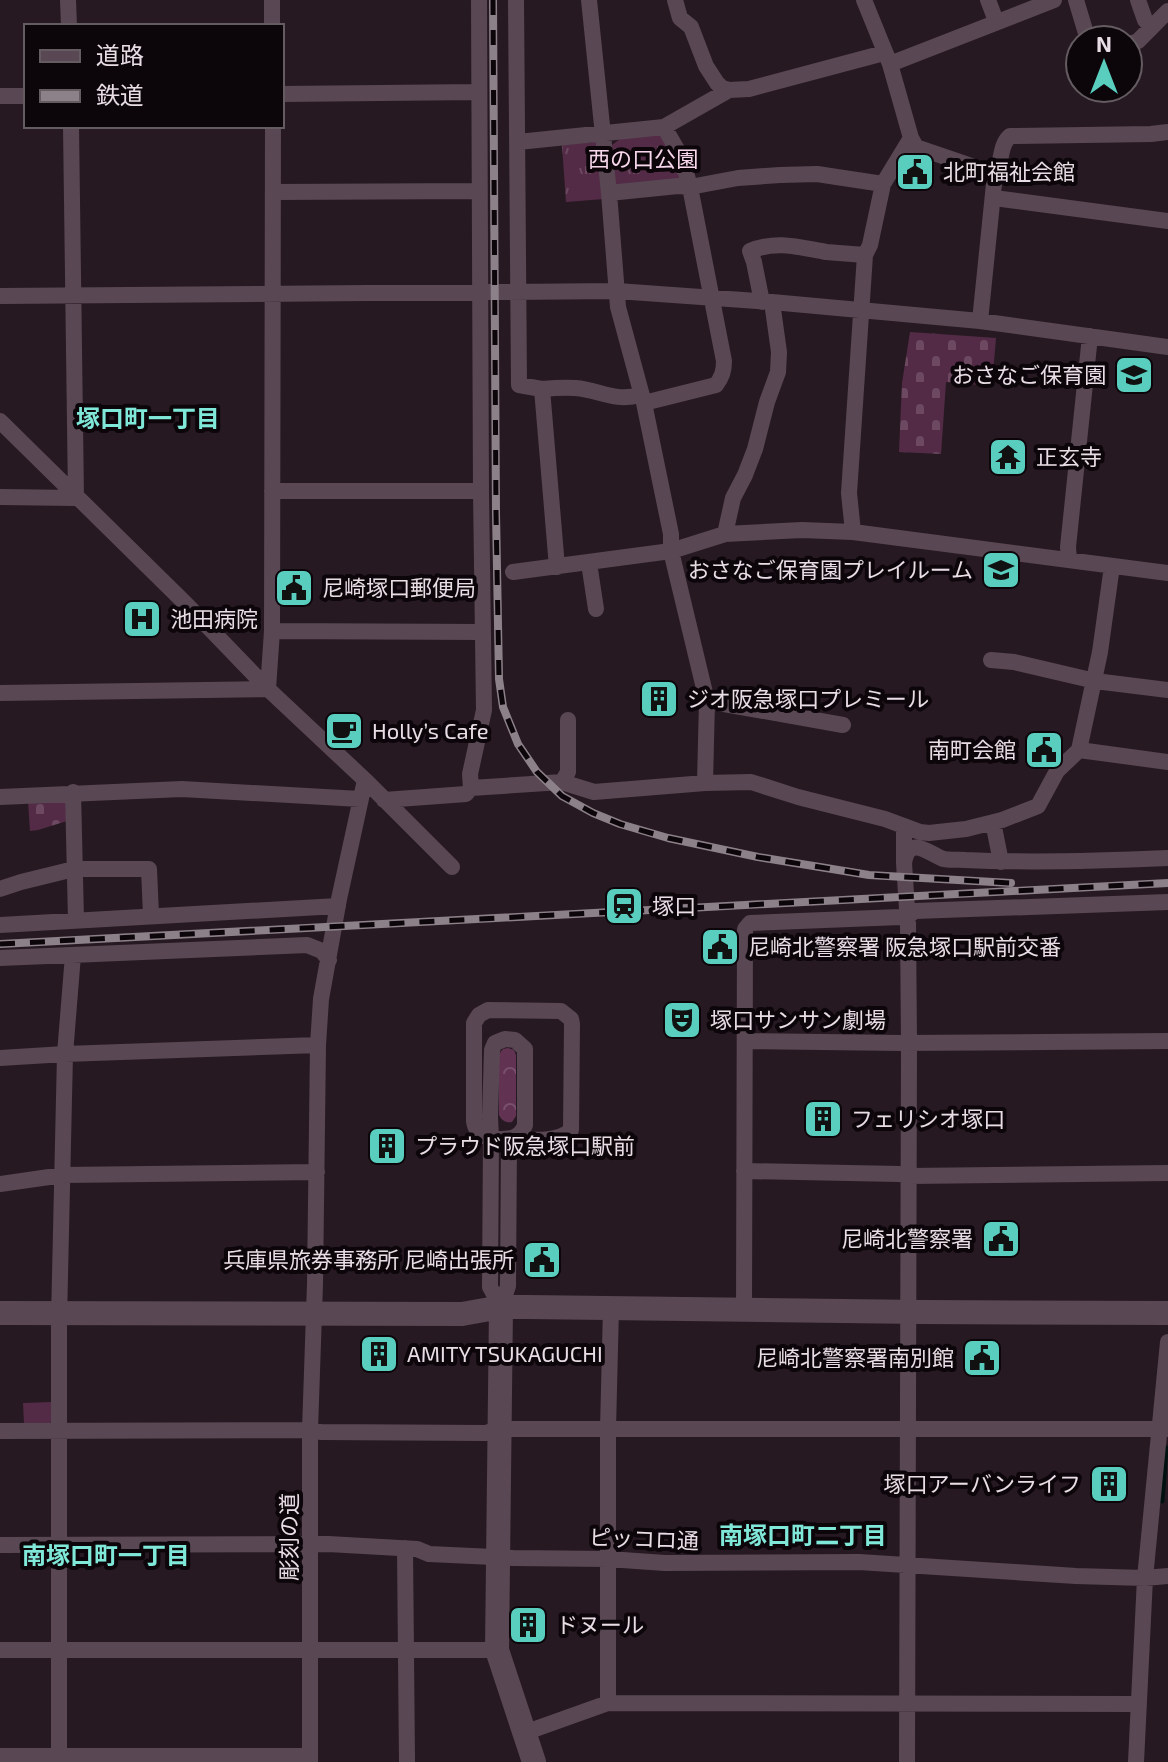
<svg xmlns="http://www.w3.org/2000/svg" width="1168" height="1762" font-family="'Exo 2','Noto Sans JP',sans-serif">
<defs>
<pattern id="forest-crowns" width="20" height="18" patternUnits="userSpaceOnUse" patternTransform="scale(2)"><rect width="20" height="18" fill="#623253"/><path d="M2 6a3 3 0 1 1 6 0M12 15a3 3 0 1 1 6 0" fill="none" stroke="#784f6c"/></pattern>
<pattern id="cemetery-stones" width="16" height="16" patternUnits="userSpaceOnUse" patternTransform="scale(2)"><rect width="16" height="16" fill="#532b46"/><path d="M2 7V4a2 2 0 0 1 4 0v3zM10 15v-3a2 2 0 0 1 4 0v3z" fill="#6c4961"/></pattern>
<pattern id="park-tufts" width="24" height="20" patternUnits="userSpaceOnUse" patternTransform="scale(2)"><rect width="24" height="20" fill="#532b46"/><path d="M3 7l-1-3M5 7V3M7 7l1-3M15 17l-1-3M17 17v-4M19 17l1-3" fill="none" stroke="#6c4961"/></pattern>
</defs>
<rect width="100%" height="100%" fill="#271922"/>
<path fill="#532b46" d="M52 1402 53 1421 48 1424H24L23 1403Z"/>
<path fill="url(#forest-crowns)" d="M508 1048 514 1050 516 1055V1116L512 1122C506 1123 502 1121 499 1115V1054L503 1049Z"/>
<path fill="url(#cemetery-stones)" d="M910 332 996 338 993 373 982 374 980 385 946 382 941 454 899 452 902 383Z
M67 799V821L38 830 30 831 28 801Z"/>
<path fill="url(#park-tufts)" d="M658 135 665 139 682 176 678 179 617 185 614 182 612 145 620 139Z
M595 142 598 145 604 199 566 202 562 145Z"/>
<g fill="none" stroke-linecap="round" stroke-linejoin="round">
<path stroke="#00120f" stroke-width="5" d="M1162 1501 1166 1448"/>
<path stroke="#594853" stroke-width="16" d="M68 0 69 26
M272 0V26
M516 0 519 385 542 389
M589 0 609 193 618 307 644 403 671 534V551L707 701 705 783
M675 0 680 18 691 27 706 66 717 83 722 88 729 90
M864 0 890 64 911 138 916 147 995 174
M988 0 996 21
M1076 0 1088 40
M1138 0 1145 20 1152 27
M1128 45 1138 41 1168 11
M890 64 1054 0
M282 94 479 92
M0 96H26
M664 127 729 90 749 89 884 53
M518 142 664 127 682 158 690 187 724 361C724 371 722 377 716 385L644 403
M273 192 479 191
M609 193 678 186 690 187 738 178 780 175 817 174 883 184
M994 198 1168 221
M0 296 617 291 772 302 980 321 1168 347
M762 302 754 262 750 251C777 240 798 247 826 252 839 253 852 254 865 255
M980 321 995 174C1003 161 999 146 1010 136L1151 134 1168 132
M0 421 188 606 268 689 365 780 452 867
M272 491H481
M0 497 76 498 71 126
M853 532 849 493 865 255 870 245 883 184 911 138
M725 534 733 498 745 475 755 449 767 402 778 372 779 352 772 302
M1069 560 1068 547 1090 336
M589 563 596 609
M557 567 542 389C553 388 564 387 575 388 601 390 612 402 641 395
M513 572 671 551 725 534 802 530 853 532 1168 573
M272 631 482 632
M991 660 1014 662 1095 681 1168 690
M268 689 272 631 273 126
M0 693 268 689
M707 701 843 725
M1079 750 1168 762
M562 782 568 772V720
M471 788 470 774 484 710 481 491 479 0
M73 792 76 920
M0 797 182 789 360 799
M384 800 466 794 471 788 562 782 594 792 705 783 751 782 798 797 885 819 920 832 929 833 966 829 1002 820 1038 806 1057 771 1079 750 1100 652 1112 566
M993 822 1001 862
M904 826V863L908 924 909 1043 907 1762
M904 863C909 835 927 852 941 858 947 861 958 859 965 860 1031 863 1101 861 1168 858
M0 889 21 882 74 869H149L151 915
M0 925 338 906
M0 958 307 945 322 951 329 960
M488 1010 561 1011 571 1019 572 1024 571 1130C556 1144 528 1139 509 1139L508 1286 501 1307 490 1287 491 1139C482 1136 475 1131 474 1121V1023L479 1015Z
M505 1039 515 1040 525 1049V1125C520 1141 505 1139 491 1139L490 1117 492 1050 495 1043Z
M745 1041 902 1043 1168 1041
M0 1058 65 1054 318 1045
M744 1171 899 1174 909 1176 1168 1173
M0 1184 63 1175 317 1172
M744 1310 745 929 750 923 900 917 908 916 915 911 1168 902
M0 1431 310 1430 321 1432 486 1433 499 1429H1168
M0 1545 328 1544 417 1549 429 1554 513 1558 608 1559 665 1563 859 1562 1076 1576 1145 1578 1168 1576
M405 1548 407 1762
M0 1650H497
M608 1703V1429L611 1307
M524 1733 608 1703 1139 1704
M0 1756H310
M59 1762V1320L65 1054 73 955
M310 1762V1430L315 1284 318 1045 321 999 339 899 365 780
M1136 1762 1145 1578 1168 1342"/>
<path stroke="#594853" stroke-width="24" d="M501 1307 497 1650 534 1762
M0 1313 462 1314 501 1307H527L922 1312 1168 1313"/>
<defs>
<path id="rail" d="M493 0 496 513 499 679 503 707 518 744 537 772 562 796 593 813 620 824 668 838 758 857 869 875 1011 883
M0 944 1168 883"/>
</defs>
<use href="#rail" stroke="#8d8189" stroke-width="8"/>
<use href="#rail" stroke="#0c060a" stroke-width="5" stroke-dasharray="15" stroke-linecap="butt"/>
</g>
<defs>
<symbol id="civic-square" viewBox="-11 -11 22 22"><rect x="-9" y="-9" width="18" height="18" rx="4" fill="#59cebf" stroke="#0c060a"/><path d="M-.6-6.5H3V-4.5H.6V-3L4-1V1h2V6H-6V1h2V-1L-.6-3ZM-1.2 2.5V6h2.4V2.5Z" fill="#111"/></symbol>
<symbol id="school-square" viewBox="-11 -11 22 22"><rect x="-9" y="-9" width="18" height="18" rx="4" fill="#59cebf" stroke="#0c060a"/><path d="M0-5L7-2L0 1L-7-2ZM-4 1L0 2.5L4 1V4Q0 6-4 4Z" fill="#111"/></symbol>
<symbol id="temple-square" viewBox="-11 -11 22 22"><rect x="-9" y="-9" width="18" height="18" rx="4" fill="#59cebf" stroke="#0c060a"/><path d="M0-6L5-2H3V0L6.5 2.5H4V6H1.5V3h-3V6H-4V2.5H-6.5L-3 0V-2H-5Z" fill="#111"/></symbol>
<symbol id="hospital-square" viewBox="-11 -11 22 22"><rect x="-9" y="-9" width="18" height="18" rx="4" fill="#59cebf" stroke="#0c060a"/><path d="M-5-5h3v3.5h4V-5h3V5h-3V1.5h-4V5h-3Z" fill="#111"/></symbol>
<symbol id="building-square" viewBox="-11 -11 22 22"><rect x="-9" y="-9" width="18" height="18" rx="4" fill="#59cebf" stroke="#0c060a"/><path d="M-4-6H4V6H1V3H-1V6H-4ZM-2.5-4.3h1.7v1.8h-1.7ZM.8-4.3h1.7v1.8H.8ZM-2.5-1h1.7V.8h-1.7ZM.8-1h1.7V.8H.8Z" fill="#111"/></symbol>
<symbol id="cafe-square" viewBox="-11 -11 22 22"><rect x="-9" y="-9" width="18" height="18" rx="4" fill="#59cebf" stroke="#0c060a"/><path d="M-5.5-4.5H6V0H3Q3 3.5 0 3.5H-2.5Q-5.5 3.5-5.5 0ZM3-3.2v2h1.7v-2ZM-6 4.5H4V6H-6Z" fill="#111"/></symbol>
<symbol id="station-square" viewBox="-11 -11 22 22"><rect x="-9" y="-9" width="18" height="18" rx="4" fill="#59cebf" stroke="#0c060a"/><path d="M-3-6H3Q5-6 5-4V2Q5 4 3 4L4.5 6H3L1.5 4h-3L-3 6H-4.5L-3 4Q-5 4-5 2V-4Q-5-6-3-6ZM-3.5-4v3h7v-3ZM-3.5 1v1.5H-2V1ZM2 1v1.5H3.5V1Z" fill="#111"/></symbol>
<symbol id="theatre-square" viewBox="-11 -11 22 22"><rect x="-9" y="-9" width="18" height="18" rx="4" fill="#59cebf" stroke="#0c060a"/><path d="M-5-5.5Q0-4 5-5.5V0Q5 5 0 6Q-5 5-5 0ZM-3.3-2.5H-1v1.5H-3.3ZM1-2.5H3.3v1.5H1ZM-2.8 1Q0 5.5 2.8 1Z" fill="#111"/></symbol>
</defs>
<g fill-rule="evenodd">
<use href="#civic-square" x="893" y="150" width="44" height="44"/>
<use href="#school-square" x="1112" y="353" width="44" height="44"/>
<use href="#temple-square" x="986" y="435" width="44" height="44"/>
<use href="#school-square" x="979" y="548" width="44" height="44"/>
<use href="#civic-square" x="272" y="566" width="44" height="44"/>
<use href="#hospital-square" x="120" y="597" width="44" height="44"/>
<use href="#building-square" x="637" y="677" width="44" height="44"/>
<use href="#cafe-square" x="322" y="709" width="44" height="44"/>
<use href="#civic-square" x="1022" y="728" width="44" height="44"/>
<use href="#station-square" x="602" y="884" width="44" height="44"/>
<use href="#civic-square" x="698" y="925" width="44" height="44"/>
<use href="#theatre-square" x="660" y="998" width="44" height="44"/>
<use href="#building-square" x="801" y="1097" width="44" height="44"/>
<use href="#building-square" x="365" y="1124" width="44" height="44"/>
<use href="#civic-square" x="979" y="1217" width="44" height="44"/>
<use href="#civic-square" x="520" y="1238" width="44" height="44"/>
<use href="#building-square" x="357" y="1332" width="44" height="44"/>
<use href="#civic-square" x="960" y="1336" width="44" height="44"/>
<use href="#building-square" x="1087" y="1462" width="44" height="44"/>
<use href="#building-square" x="506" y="1603" width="44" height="44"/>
</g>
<g text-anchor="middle" stroke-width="8" stroke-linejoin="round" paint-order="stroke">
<g font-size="22" fill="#f8d7ec" stroke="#0c060a">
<text x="643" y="167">西の口公園</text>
</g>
<g font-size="22" fill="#e8dde4" stroke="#0c060a" text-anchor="start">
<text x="943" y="180">北町福祉会館</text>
<text x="1106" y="383" text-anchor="end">おさなご保育園</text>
<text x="1036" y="465">正玄寺</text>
<text x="973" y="578" text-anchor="end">おさなご保育園プレイルーム</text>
<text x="322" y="596">尼崎塚口郵便局</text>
<text x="170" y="627">池田病院</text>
<text x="687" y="707">ジオ阪急塚口プレミール</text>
<text x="372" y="739">Holly’s Cafe</text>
<text x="1016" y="758" text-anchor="end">南町会館</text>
<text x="652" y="914">塚口</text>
<text x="748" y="955">尼崎北警察署 阪急塚口駅前交番</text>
<text x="710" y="1028">塚口サンサン劇場</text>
<text x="851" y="1127">フェリシオ塚口</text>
<text x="415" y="1154">プラウド阪急塚口駅前</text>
<text x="973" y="1247" text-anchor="end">尼崎北警察署</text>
<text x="514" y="1268" text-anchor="end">兵庫県旅券事務所 尼崎出張所</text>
<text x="407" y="1362">AMITY TSUKAGUCHI</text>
<text x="954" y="1366" text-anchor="end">尼崎北警察署南別館</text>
<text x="1081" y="1492" text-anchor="end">塚口アーバンライフ</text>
<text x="556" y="1633">ドヌール</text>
</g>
<g font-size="22" fill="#e8dde4" stroke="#0c060a">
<text transform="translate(289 1537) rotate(-90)" y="8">彫刻の道</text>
<text transform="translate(644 1539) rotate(2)" y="8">ピッコロ通</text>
</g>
<g font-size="24" font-weight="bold" fill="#80e8d9" stroke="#0c060a">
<text x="148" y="427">塚口町一丁目</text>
<text x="803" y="1544">南塚口町二丁目</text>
<text x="106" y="1564">南塚口町一丁目</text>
</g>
</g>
<rect x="24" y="24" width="260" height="104" fill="#0c060a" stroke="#645c61" stroke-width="2"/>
<rect x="40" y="50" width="40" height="12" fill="#594853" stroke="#645c61" stroke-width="2"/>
<text x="96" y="64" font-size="24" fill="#e8dde4">道路</text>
<rect x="40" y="90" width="40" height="12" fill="#8d8189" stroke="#645c61" stroke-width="2"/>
<text x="96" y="104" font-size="24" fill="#e8dde4">鉄道</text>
<g transform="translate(1104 64)"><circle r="38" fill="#0c060a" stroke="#645c61" stroke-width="2"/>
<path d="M0-6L14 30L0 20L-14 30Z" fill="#59cebf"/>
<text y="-12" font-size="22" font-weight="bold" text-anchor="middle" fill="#e8dde4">N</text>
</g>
</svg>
